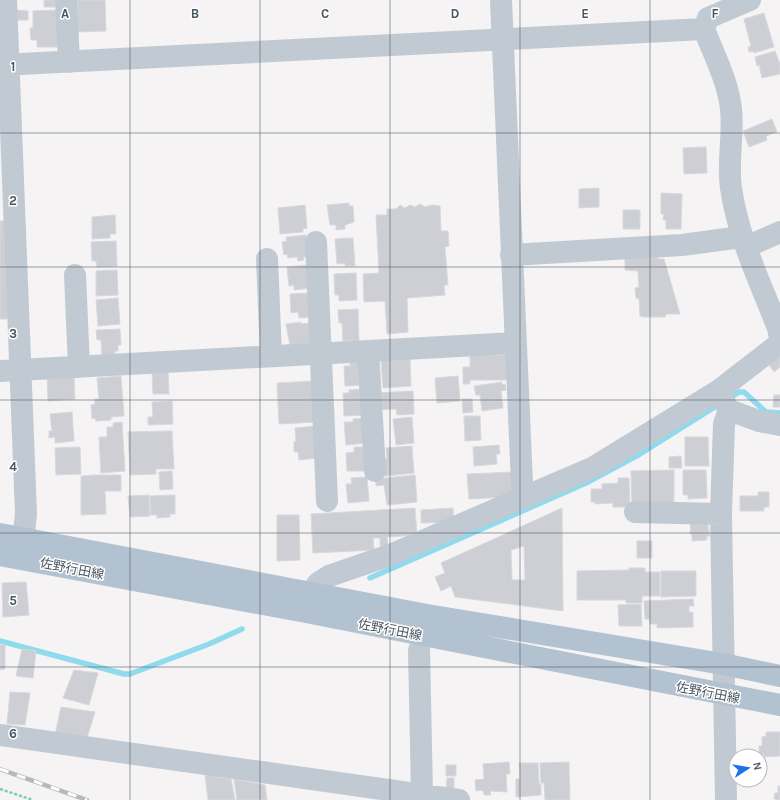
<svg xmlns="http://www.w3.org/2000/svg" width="780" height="800" font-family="Karla,'Noto Sans JP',sans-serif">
<rect width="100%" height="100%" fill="#f5f3f3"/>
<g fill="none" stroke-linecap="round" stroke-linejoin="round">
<path stroke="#90daee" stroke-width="5.5" d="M728 399 739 392H744L766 412 780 413
M370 578 586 483 640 454 721 403
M0 641 124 674H130L209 644 242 629"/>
</g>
<path fill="#cdcfd5" stroke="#d7d9de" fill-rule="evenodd" d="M44 0H57V7H44Z
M77 0H105L106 31 78 32Z
M14 10 28 11V20H15Z
M58 10V47H37V40H31L30 28H33V11Z
M764 13 774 47 754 53 753 51 749 52 748 47 751 46 744 19Z
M775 51 780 64V74L762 78 759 65 757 66 755 57Z
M772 119 777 132 766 136 767 140 749 147 743 131Z
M706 147 707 173 684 174 683 148Z
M599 188V207L579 208V189Z
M661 193 682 194 681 229H666V220H663L664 214H661Z
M349 203V206H353L354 222 345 225V229L336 230V225H330L327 205Z
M420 204 425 207 432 205 440 206 441 231H448L449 246 445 247 448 285H444L445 295 407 298 408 332 387 334 385 301 364 302 363 274 379 273 376 215H387V209H396L400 205 405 208 410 205 415 207Z
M305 205 307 228 303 229V232L280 234 278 208Z
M623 210H640V229H623Z
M115 215 116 234H110V238L92 239V217Z
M0 221H4L8 319H0Z
M306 235 309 257H303L304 260 298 261 297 257 288 258 287 254 284 255 282 242 287 241 286 237Z
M353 238 355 266H345V263L337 264 335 239Z
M116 241 117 266 97 267 96 261H92L91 242Z
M658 257V259H664L680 314H666L665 317H644L640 316 639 299 636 298 635 288 639 287 638 271 625 270V258Z
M308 265 311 288 294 290V285L289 286 287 267Z
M117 270 118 295 96 296V271Z
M356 273 357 300 339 301V295H335L334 274Z
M309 293 311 317 299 318 298 312 291 313 290 294Z
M118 298 120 324 98 326 96 300Z
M358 309 359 341H343L342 323H339L338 310Z
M301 322V324L309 323 313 345 290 346 286 324Z
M120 329 121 345H118V351H115V355L102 356 101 340H97L96 330Z
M470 355H509V380H470V384H463V367H470Z
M780 356V367L774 372 769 365Z
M410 359 411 386 383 388 381 361Z
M363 362 365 385 345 386 344 366H350V363Z
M168 371 169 394H153L152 372Z
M74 375 75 399 48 401 47 376Z
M121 376 124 416 111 417V420L96 421 95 418 92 419 91 405 95 404V399H99L97 378Z
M458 376 460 401 437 403 435 378Z
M315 381 316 422 279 424 277 383Z
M502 382V385L505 384 506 390 501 391 503 408 482 411 480 395H476L474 386Z
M365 389 366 415 344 416 343 393H349V390Z
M413 391 414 414 397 415 396 409 377 410 376 393Z
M774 395H780V407H773Z
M462 399H472L473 412 463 413Z
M172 401 173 424 148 425V417H153L152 402Z
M72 412 74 441 55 443V437L49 438V431H52L50 414Z
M464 416H480L481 440 465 441Z
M412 417 414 443 396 445 393 419Z
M366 418 368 443 346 445 344 422H353V419Z
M122 422 125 471 101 473 99 437H107V427H113V423Z
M315 426 317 458 299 460 298 452H294V442L296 441 295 428Z
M172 431 174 469H156V474L130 475 128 432Z
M685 437H708L709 466H685Z
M499 445 500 454H496L497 464 474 466 473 447Z
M412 446 414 473 385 476 384 459H387L386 448Z
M80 447 81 474 56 475 55 448Z
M354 447H367L368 471H347L346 453 354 452Z
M681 456 682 468H669V457Z
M674 470V505L632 506 631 471Z
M683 470H706L707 498 688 499V495H683Z
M172 471 173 489 160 490 159 472Z
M513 472 515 494 508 497 469 499 467 474Z
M95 475H121V491H105L106 514 81 515V476Z
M415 475 417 502 387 505 384 485 376 486V479Z
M367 477 369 501 348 503 346 484H352L351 478Z
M618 478H629L630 507H613V503L595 504V502H591V489H602V484L618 483Z
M758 492H769V507H764V511H740V496H758Z
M149 495 150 516 130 517 128 496Z
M175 495V514H170V517L157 518V515H151L150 496Z
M415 508 417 535 387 537 388 546H380V538H373L374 550 313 553 311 514Z
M453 508 454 522 421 523V510Z
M562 508 563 611 455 597 451 586 441 591 435 577 445 573 441 563ZM524 546 525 580H512L511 550Z
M277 515H299L300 560 277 561Z
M691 521H707L710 536H707V540L692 541V534H690Z
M637 541H652V558H637Z
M629 568H645V572H660V596H642V603H626V600H577V571L629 570Z
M661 571H696V596L661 597Z
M26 582 29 615 3 617 2 583Z
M693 599 694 606H689V612H693V627L657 628V624H650L649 619H645L644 601Z
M641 604 642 626H619L618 605Z
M0 645H5V669L0 670Z
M22 649 36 651 33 678 16 676Z
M74 670 98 673 89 705 63 698Z
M10 692 30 693 25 725 7 724Z
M61 707 95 712 87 738 55 735Z
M766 732H780V756L764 757V754L759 755V746H762V737L766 736Z
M509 762 510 774H506L507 792 490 791 491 795H484L483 790 476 791 475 780 484 779 483 764Z
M569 762 570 800H545L544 783H541L540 763Z
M519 763H538L539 784H541V795L516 797V779H520Z
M446 765H456V776H446Z
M205 775 231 779 235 800H208Z
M447 778H454V791L446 790Z
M234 779 265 785 267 800H237Z
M778 786H780V800L774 799 775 793H778Z"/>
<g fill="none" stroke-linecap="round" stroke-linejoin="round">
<path stroke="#7ad0a6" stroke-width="2.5" stroke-dasharray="3 2" stroke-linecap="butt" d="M0 789 33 800"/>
<path stroke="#c1cad2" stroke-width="22" d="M6 0 26 514 21 558
M66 0 69 62
M501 0 522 484 525 498
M750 0 708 18 704 29C714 55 728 81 731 109 734 135 727 161 731 188 738 237 760 282 778 328L780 338
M0 65 704 29
M316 242 327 501
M746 247 780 232
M511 255 682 245 741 237
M267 259 271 356
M75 275 79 367
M780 343 718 391 729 410 759 421 780 425
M368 351 375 471
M0 371 515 343
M635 512 721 514
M307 610 312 592 318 583 329 576 390 555 594 467 718 391
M419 650 422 794
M0 735 459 800
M726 800 721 514 724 424 729 410"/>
<path stroke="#b3c2d1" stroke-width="22" d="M0 534 427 615 723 664 780 676
M0 555 306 612 780 705"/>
<defs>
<path id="rail" d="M0 769 87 800"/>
</defs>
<use href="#rail" stroke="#b5b8bd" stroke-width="4.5"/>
<use href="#rail" stroke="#fff" stroke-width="3" stroke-dasharray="9" stroke-linecap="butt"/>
</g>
<path fill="none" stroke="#4a5661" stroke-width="1" stroke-opacity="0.55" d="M130 0V800M260 0V800M390 0V800M520 0V800M650 0V800M0 133H780M0 267H780M0 400H780M0 533H780M0 667H780"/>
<g text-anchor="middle" stroke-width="3" stroke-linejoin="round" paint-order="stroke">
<g font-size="13" fill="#4a5661" stroke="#fff">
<text transform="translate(72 568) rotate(11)" y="5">佐野行田線</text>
<text transform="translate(390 629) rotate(11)" y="5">佐野行田線</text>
<text transform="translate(708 692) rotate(11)" y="5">佐野行田線</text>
</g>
</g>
<g font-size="13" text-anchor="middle" font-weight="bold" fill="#4a5661" stroke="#fff" stroke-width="3" stroke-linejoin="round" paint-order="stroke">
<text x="65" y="18">A</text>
<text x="195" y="18">B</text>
<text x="325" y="18">C</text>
<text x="455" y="18">D</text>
<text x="585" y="18">E</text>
<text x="715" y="18">F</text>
<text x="13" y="71">1</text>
<text x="13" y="205">2</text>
<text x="13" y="338">3</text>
<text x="13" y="471">4</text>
<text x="13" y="605">5</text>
<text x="13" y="738">6</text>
</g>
<g transform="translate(748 768) rotate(78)"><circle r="19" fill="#ffffff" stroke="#b7bbc0"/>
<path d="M0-3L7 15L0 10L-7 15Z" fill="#1a73e8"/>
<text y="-6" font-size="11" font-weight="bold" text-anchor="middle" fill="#4a5661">N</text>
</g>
</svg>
